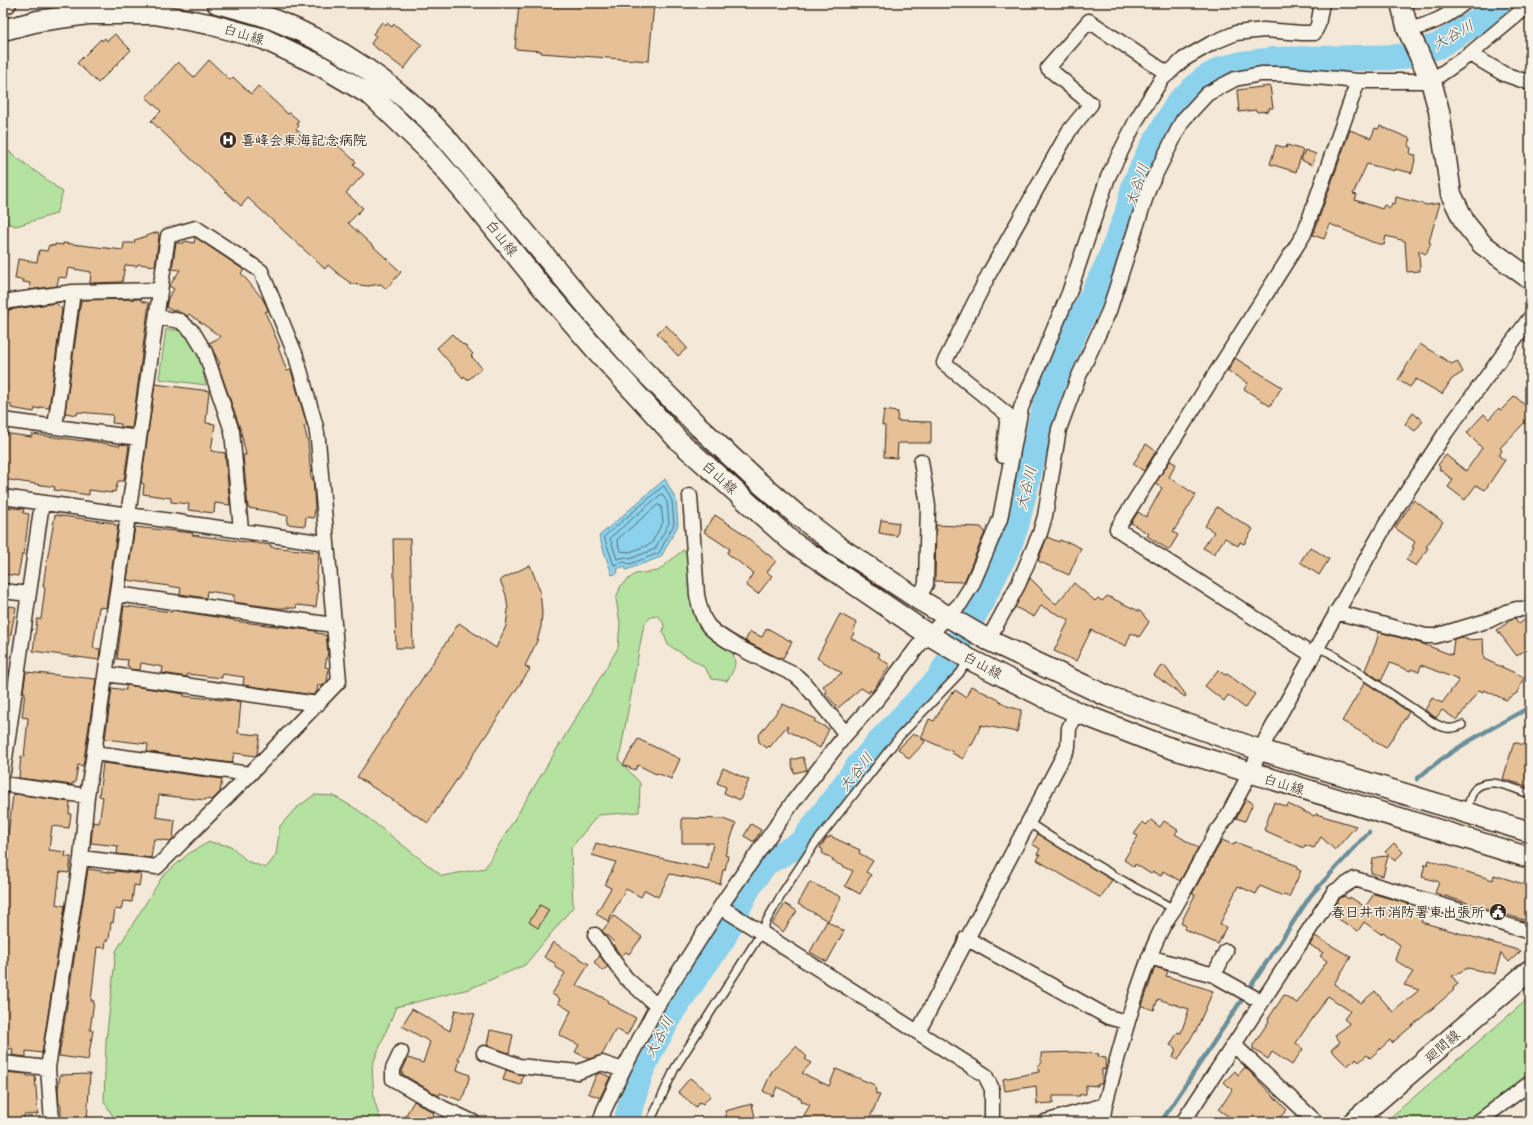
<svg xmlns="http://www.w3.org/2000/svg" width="1533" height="1125" font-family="'Comic Neue','Klee One',sans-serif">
<rect width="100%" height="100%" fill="#f4e9d8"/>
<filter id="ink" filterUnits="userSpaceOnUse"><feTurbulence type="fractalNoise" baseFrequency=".025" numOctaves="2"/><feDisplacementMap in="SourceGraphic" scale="8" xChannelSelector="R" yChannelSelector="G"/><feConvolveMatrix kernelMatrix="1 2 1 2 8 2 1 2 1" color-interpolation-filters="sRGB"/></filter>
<g filter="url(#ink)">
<path fill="#b5e2a0" stroke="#78865f" d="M3 147 63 192 56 214 16 226 3 221Z
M166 329 184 331 198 350 206 385 159 379Z
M683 550 690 554 694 594 731 650C738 664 735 668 727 681L712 679 703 666 668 645 663 632 664 626 662 620 657 616 651 617 646 622 643 629 619 760 640 783 639 812 598 815 571 848 573 907 525 965 469 989 396 1007 372 1066 374 1099 381 1122H116L104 1101 106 1041 116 951 162 877 188 854 209 842 231 846 247 861 266 868 276 855 280 826 294 810 314 795 334 796 358 810 442 876 485 868 618 648 620 623 616 599 621 585 635 574 658 571Z
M1530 997V1075L1467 1122H1385Z"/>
<path fill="#8cd2ed" stroke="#6c8f9a" d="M665 479 676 500 678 525 661 557 626 570 625 566 617 569 618 573 612 575 599 536Z"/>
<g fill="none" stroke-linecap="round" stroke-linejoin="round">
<path stroke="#5b6d71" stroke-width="1" d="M664 486 672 501 674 524 659 553 630 564 624 562 614 565 604 537Z
M662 494 667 502 669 523 655 549 630 559 625 557 617 559 610 538Z
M658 505 661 506 663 522 651 544 630 552 620 551 617 540Z"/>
<path stroke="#6c8f9a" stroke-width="4.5" d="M1417 779C1450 749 1491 729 1530 707
M1161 1122 1311 895 1369 832"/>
<path stroke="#8cd2ed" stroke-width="26" d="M626 1122 640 1074 650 1052 674 1008 722 940 749 886 765 863 802 843 860 764 883 738 939 679 983 598 1008 548 1016 526 1042 418 1053 382 1074 333 1108 264 1127 215 1135 184 1148 155 1179 102 1204 79 1222 69 1242 64 1274 60 1400 57 1438 46 1481 19 1497 3"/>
</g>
<path fill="#e6c096" stroke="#3b2a1e" d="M519 3H654L649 61 541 53V51L515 49Z
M382 22 386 25 387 23 392 27 394 24 422 45 404 69 371 44 376 36 373 34Z
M115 34 131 50 98 83 77 63 101 39 102 41 105 38 107 41Z
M209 60 230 80 233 77 251 94 258 86 288 114 290 113 299 121 297 124 299 126 296 129 315 147 325 137 328 140 330 138 356 162 353 165 364 174 346 193 363 208 348 223 401 272 386 289 381 284 368 286 352 284 342 277 328 265 325 269 248 198 241 206 151 121 161 111 146 97 178 62 194 77Z
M1270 86 1273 108H1269V111L1257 112 1256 110 1239 112 1237 90Z
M1380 126 1411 139 1408 146 1411 148 1410 154 1416 155 1412 173 1395 169V171L1367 164 1353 194 1357 195 1355 200 1382 209 1384 205 1390 208 1392 203 1395 204 1396 197 1427 205 1440 203 1429 242 1431 243 1426 254 1419 251 1420 271 1407 272 1405 241 1386 236 1384 245 1372 242 1330 224 1324 239 1313 235 1350 130 1371 138 1375 128 1378 129Z
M1276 145 1286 148 1287 145 1303 150 1296 172 1270 164Z
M1305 150 1316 154 1312 165 1301 160Z
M158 232 159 236 155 266 138 264 137 266 125 265 122 282 90 283 91 272 68 268 66 278 59 277 57 286 29 290 30 283 23 282V280L15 279 18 259 37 262 39 250 47 251 49 245 55 246V244L63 245V243L123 250 124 243H134L135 240Z
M195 237 244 270 241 273 262 298 267 307 268 311 265 312 280 347H278L287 371 291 370 307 425 304 426 308 442 311 478H313L315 508 314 518 306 517 305 526 287 524 288 516 279 514V513L248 508 243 455H246L240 428 218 365 220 364 209 343 221 337 189 314 187 316 175 310 173 311 166 307 168 298 174 289 169 286 170 285 180 270 172 269 176 243H184L185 241 194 243Z
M140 299H141V301L149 303 132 428 121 427V424L112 423 113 415 78 412 77 415 65 413 81 300Z
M56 303 62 309 49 408 40 407V409L35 408 34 412 11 408V404L3 403V345L8 310Z
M666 325 687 348 678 356 657 333Z
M452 334 463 345 464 344 473 354 471 356 482 368 469 379H467L464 376 463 378 437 348Z
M1420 344 1452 364 1457 361 1463 372 1452 379 1442 394 1416 379 1410 387 1398 380Z
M1235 358 1282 387 1270 406 1244 389 1248 383 1228 371Z
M155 384 209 391 206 421V423L215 424 211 451 225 453 230 505 215 503 214 513 188 510 189 504 171 502V498L143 494 144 484 141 483Z
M1515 396 1530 410V417L1500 448 1502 450 1499 456 1505 460 1485 490 1476 485 1465 500 1448 487 1453 480 1439 469 1440 467 1438 465 1446 455 1466 471 1482 448 1467 433 1471 428 1484 414 1489 419 1499 408 1501 410Z
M884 410 898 412 897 421 931 422V443H898L897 458 884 457 885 426 882 425Z
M1413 413 1423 421 1415 431 1405 424Z
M3 433 32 437V434L84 441V440L120 446V444L129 445 124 481H118L115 492 112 491V493L89 490V495L54 490 55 487 3 479Z
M1146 444 1156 451 1144 471 1133 464Z
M1170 461 1176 464 1169 477 1196 495 1173 532 1178 535 1169 550 1147 536 1149 534 1131 523 1138 512 1146 517 1162 488 1155 484Z
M1414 500 1443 522 1426 547 1428 548 1416 566 1406 560 1414 548 1412 547 1415 542 1395 528Z
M3 507 24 509 23 513 29 514 24 554H22L18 576 3 574Z
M1217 507 1253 529 1244 544 1240 542 1238 546 1225 538 1214 554 1203 548 1214 532 1205 526Z
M55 515 114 523V525H118L106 608 99 607 97 622 93 648 100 649 99 660 33 651 37 619H41L45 588 43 587 45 572Z
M715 515 738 530 776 561 767 572 772 576 758 594 746 585 753 573 727 553 730 549 704 532Z
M881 520 899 523 897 536 879 533Z
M936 525 981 527 985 532 964 582 935 581Z
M135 527 193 533 192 535 271 545V547L319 552 316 584H318L317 589H318L316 607 297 605 296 608H277L233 602 234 595 207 591 206 598 180 594 181 588 162 585 127 580Z
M1047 537 1059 542 1060 540 1067 543 1068 542 1081 548 1069 575 1038 561Z
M393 539H410L413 648H396Z
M1310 547 1329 559 1319 575 1300 562Z
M530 565 540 591 542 612 541 627 537 641 525 666 530 669 428 823 357 777 459 623 496 648 506 626 508 610 506 595 500 580Z
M1030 578 1056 604 1074 583 1095 601 1098 598 1102 601 1107 596 1141 612 1149 622 1139 637 1131 633 1126 646 1091 630 1076 661 1054 651 1069 620 1041 606 1034 617 1015 607Z
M3 605 16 607 9 644 3 643Z
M124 606 172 612V610L234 620V621L316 631V633L323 634V635H326L328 652 325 667 329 668 327 682 322 686 318 685 317 691 314 695 243 685 244 677 222 674V678L187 674V677L162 673 163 667 141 663 140 670 129 669V666H127L128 660 117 659Z
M840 614 857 623 853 632 854 633 851 638 880 654 878 657 890 665 872 692 870 690 869 693 861 688 838 708 825 693 827 692 823 686 842 673 817 658Z
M1515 618 1519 624 1527 618H1530V646L1517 656 1497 630 1511 620Z
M767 628 792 642 783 658 780 657 779 658 745 641 750 632 762 637Z
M1379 632 1423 644 1452 655 1454 639 1461 637 1466 638V640L1483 639 1484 659 1524 677 1517 693 1506 700 1484 690 1483 692 1479 690 1457 720 1442 710 1436 718 1425 710 1432 698 1442 703 1459 680 1421 665 1419 672 1411 669 1410 671 1390 663 1381 681 1365 670 1376 643Z
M1164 665 1186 695 1185 697 1154 675 1161 666 1162 667Z
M3 670H9L6 690H3Z
M1218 670 1225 675 1227 674 1255 694 1245 708 1228 695 1224 701 1205 686Z
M26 672 96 679 83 766 78 765 75 783H72V785L19 778 21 756 24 757 28 719V718L22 717 25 692H23Z
M1365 682 1409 712 1386 748 1372 740 1373 739 1342 721Z
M126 685 184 694V696L241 702 238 733 260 735 257 754 256 756 234 753 232 763 147 752 148 744 105 739 112 688 126 690Z
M971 686 997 699 1007 706 1021 710V714L1017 732 981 725 972 745H970L963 759 952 753 953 752 921 738 929 719 934 721 952 692 953 693 955 690 966 697Z
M783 704 816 719 814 721 829 729 820 748 788 731 787 726 770 747 769 746 767 748 759 742 758 736Z
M913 734 915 735 917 734 925 742 909 759 898 749Z
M638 739 680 759 671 779 657 773 656 774 638 765 635 770 623 765Z
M1514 742 1530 747V787L1503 779Z
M803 757 807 770 794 773 791 760Z
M103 763 222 779 220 792 212 800 206 799 205 800 159 795 156 817 175 820 173 839 171 841 154 839 151 858 117 854 118 846 91 843 93 822 99 823 103 797 99 796Z
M723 768 749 780 740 800 724 793 726 787 717 783Z
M16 794 70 802 69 814H71L69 828 52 826 49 850 66 852 65 857H71L69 873 60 872 56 904 65 906 42 1053 26 1051V1057L12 1055 13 1049 3 1048V876L13 795Z
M1246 799 1253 803 1245 821 1236 818Z
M1274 802 1287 807 1288 804 1314 816 1316 814 1356 826 1335 850 1321 837 1314 848 1305 845 1304 848 1264 830Z
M682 818 723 819 736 824 725 855 728 856 725 870H723L720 884 670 874 658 897 645 890 641 897 626 889 608 921 596 914 611 888 605 885 616 862 592 855 596 843 612 848 613 847 708 869 713 843H682Z
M1151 820 1160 827 1164 821 1178 830 1175 834 1198 848 1180 881 1163 871 1161 876 1153 872 1151 874 1135 864 1134 867 1124 860 1138 836 1134 834 1143 822 1146 825Z
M751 824 761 830 754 842 744 836Z
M1038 834 1112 880 1101 898 1037 860 1040 855 1037 854 1040 849 1032 844Z
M830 836 860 850 859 853 873 861 866 872 871 875 860 894 845 886 853 871 832 861 833 859 822 853 823 850 820 848 827 837 829 838Z
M1222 840 1234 845 1235 842 1298 866 1297 869 1301 871 1289 897 1284 895 1283 896 1260 886 1256 894 1238 886 1220 924 1226 927 1218 944 1184 929 1186 926 1181 923 1195 895 1192 894Z
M1394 843 1403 852 1395 861 1385 852Z
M1388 856 1383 876 1371 873 1373 859 1377 857Z
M1429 860 1493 880 1494 875 1530 886V912L1527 921 1435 893 1439 882 1422 877 1425 864 1427 865Z
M88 869 115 873V871L141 874 139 886 134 885 132 902 123 901 121 910 115 909 113 923 111 922 109 940H106L105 948 97 947 91 1001H94L90 1030H93L88 1060 59 1056Z
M810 882 841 897 828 921 798 904Z
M1374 894 1406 903 1423 916 1421 922 1521 951 1509 962 1501 953 1495 974 1468 968 1452 976 1458 984 1453 988 1454 990 1392 1043 1390 1040 1370 1058 1367 1055 1359 1062 1356 1059 1347 1066 1331 1050 1340 1042 1335 1035 1350 1024 1344 1019 1350 1011 1328 996 1296 1043 1303 1049 1292 1065 1272 1052 1268 1059 1253 1049V1045L1269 1021 1268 1019 1284 995 1297 1003 1327 961 1320 956 1323 953 1310 945 1315 936 1351 957 1334 984 1361 1003 1375 991 1393 1012 1419 990 1404 985 1413 972 1395 960 1400 945 1383 932 1381 934 1364 922 1358 931 1330 914 1340 898 1344 896 1349 899 1350 897 1365 907Z
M785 904 797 911 783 932 772 924Z
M540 905 549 910 538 928 529 922Z
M614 916 642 937 629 954 626 952 621 956 613 945 615 943 602 931Z
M827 921 844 931 827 962 810 952Z
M553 942 589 964 576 985 608 1000 607 1002 636 1018 627 1035 616 1029 602 1055 589 1059 575 1052 579 1045 559 1035 571 1011 558 1003 560 999 552 994 565 973 554 966 556 964 544 957Z
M600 956 608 967H607L602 971 594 962Z
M1155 967 1168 971 1166 976 1213 991 1195 1033H1194L1178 1060 1173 1058 1176 1048 1170 1045 1178 1032 1181 1033 1189 1009 1158 999 1154 1010 1142 1006Z
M412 1009 450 1031 455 1010 475 1014 458 1059H460L457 1070 470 1075 462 1101 440 1093 439 1096 402 1074V1071L408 1058 423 1063 430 1042 402 1026Z
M490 1030 513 1035 509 1053 487 1045Z
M796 1046 807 1057 805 1059 811 1063 802 1073 829 1086 836 1069 875 1085 876 1094 880 1095 868 1122 855 1117 853 1122H811L803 1117 810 1105 801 1101 802 1099 777 1087 773 1096 763 1091 772 1071Z
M1077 1052 1099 1054 1098 1057 1106 1058 1105 1070 1102 1069V1084H1098V1086L1086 1085V1094L1079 1095 1080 1096H1053V1103L1037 1104 1036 1086 1005 1091 1003 1079 1039 1072 1038 1065 1041 1064V1053Z
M1245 1067 1287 1110 1275 1122H1237L1219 1110 1232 1090 1224 1082 1235 1071 1238 1075Z
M506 1070 523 1075 521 1085 503 1080Z
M3 1072 27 1074V1076H35L38 1114 24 1115V1122H3Z
M601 1073 610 1077 600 1098 588 1093 597 1074Z
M90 1074 87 1121 61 1120V1105H59L58 1089 60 1075Z
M690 1078 711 1095 703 1104 700 1102 696 1107 678 1092Z
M414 1101 434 1113 432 1122H402Z
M752 1104 756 1122H728L725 1111Z"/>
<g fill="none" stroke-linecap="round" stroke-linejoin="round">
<defs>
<path id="lane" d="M1316 647 1330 653 1436 724C1446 729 1451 730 1462 725
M1466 812C1468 806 1470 798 1473 792 1484 773 1514 789 1530 794
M1028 822C1075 854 1124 882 1174 909
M650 1122 675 1068 761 933 767 920 783 892 814 845 900 736 960 673 968 660"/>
<path id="street" d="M1408 30C1432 24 1445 18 1464 3
M1470 54 1504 74 1530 83
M3 302 73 292 160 290
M157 317 180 321 193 332 205 352 232 431 241 530
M3 420 139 438
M55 427 73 292
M1003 456 1008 415 944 363 990 272 1069 131 1091 104 1048 68 1089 21 1168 74
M690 496 697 595C699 604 701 616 707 624 719 641 775 665 795 675L803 682 846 734
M3 497 326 543
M3 591 28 594
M117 594 333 625
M918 599 926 584 928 506 921 461
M1336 612 1426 636H1435L1490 620 1506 612 1517 609H1530
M988 640 1018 585 1040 533 1045 516 1059 429 1078 378 1109 311 1149 187 1183 120 1207 94 1235 79 1261 74H1284L1358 81H1431L1470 54 1530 4
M1312 655 1117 529 1304 234 1358 81
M106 674 318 704
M94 753 250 774
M3 772 42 503
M3 784 87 796
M721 907 985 1075 992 1089V1122
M595 935 626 978 657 1006
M966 938 1108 1017 1126 1022
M1149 957 1214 975 1262 1002
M1214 975 1226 951
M918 1032 1068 747 1069 728 1077 712
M1234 1045 1316 1122
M401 1052 393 1069V1079L443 1108 473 1122
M484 1053 519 1066 578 1072 602 1063 623 1070
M3 1063 48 1068
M52 1122 48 1068 81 858 87 796 94 753 168 236 196 228 261 271 296 356 316 427 318 440 339 681 250 774 157 867 81 858
M600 1122 604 1110 623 1070 657 1006 726 898 793 802 846 734 879 697 919 645 960 604 972 585 1000 519 1021 408 1069 293 1108 177 1137 119 1161 80 1184 59 1212 43 1236 33 1264 30 1302 33H1314L1318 25 1322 3
M1045 1122 1105 1105C1116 1062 1127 1020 1142 978 1150 955 1159 929 1174 909L1217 831 1227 817 1250 773 1266 739 1386 524 1446 432 1530 318
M1102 1122 1105 1105
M1183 1122 1334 892 1355 879 1530 932
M1478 1122 1530 1083"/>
<path id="secondary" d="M217 3C235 8 254 12 272 19 338 45 399 86 446 138L603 325 639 366 696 424 755 479 796 514 839 547 918 599 988 640 1107 696 1260 750 1530 832
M1401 3 1408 30 1431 81 1439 111 1451 194 1465 223 1482 244 1530 279
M3 4 6 3
M3 30 38 21 88 14H155L209 24 264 39 321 66 372 96 429 151 476 206 535 279 596 350 679 441 791 541 929 635 969 659 1054 702 1077 712 1164 746 1530 858
M1353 1122 1530 970"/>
</defs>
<use href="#lane" stroke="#3b2a1e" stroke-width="10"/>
<use href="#street" stroke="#3b2a1e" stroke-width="17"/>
<use href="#secondary" stroke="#3b2a1e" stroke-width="23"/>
<use href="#lane" stroke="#f7f3e8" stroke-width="7"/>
<use href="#street" stroke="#f7f3e8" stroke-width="14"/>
<use href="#secondary" stroke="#f7f3e8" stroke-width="20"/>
</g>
</g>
<defs>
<symbol id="hospital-disc" viewBox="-11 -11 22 22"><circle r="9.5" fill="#3b2a1e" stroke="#f7f3e8"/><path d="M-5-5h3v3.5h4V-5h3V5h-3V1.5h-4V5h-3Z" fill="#fff"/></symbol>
<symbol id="civic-disc" viewBox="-11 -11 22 22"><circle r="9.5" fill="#3b2a1e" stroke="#f7f3e8"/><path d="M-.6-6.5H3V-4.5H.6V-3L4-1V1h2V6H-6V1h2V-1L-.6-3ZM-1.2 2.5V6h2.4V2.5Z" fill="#fff"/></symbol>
</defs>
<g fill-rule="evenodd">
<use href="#hospital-disc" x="218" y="130" width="20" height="20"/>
<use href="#civic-disc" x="1488" y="902" width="20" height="20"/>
</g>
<g text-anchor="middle" stroke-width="3" stroke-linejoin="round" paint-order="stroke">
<g font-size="14" fill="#3b2a1e" stroke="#f7f3e8">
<text transform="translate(244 34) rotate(17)" y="5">白山線</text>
<text transform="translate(502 238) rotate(51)" y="5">白山線</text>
<text transform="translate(720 477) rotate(42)" y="5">白山線</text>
<text transform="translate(983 665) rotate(28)" y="5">白山線</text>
<text transform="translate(1284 784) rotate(17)" y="5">白山線</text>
<text transform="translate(1442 1046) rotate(-41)" y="5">廻間線</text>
</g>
<g font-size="14" font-weight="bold" fill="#3b2a1e" stroke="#f7f3e8" text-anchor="start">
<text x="241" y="145">喜峰会東海記念病院</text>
<text x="1485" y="917" text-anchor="end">春日井市消防署東出張所</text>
</g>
<g font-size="15" font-style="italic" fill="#4f5452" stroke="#f7f3e8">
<text transform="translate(1453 35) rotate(-29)" y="5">大谷川</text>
<text transform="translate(1137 185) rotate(-71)" y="5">大谷川</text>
<text transform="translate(1026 488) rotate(-76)" y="5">大谷川</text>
<text transform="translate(856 772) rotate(-51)" y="5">大谷川</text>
<text transform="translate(659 1037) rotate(-62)" y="5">大谷川</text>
</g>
</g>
<rect width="1533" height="1125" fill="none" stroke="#f7f3e8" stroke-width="16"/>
<rect x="8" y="8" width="1517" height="1109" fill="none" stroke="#3b2a1e" stroke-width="1.5" filter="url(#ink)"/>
</svg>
